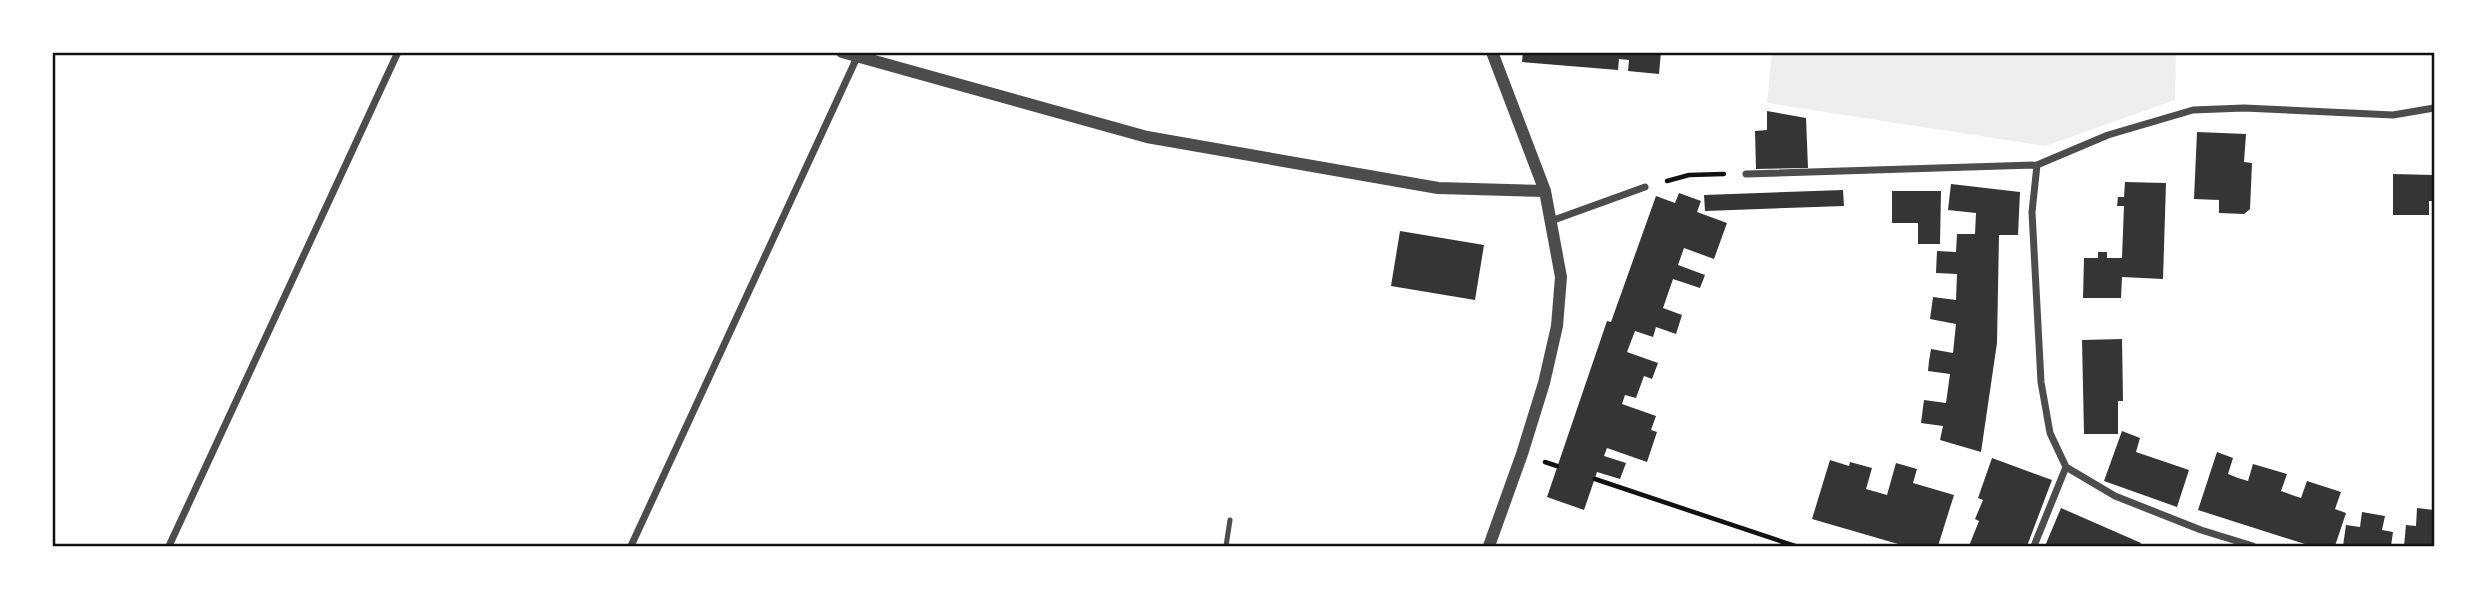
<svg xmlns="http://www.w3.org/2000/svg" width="2487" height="599" font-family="Barlow,sans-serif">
<rect width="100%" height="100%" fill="#fff"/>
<path fill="#eee" d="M1772 53H2176L2175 100 2045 146 1767 103Z"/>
<path fill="#353535" d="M1523 52H1661L1659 74 1628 71 1629 60 1619 59 1618 70 1522 62Z
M1767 111 1806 118 1808 168 1756 169 1755 131 1767 130Z
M2197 132 2246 134 2244 162 2252 163 2250 209 2244 214 2219 213V200L2194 199Z
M2393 174 2434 175V201H2429V215H2393Z
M2125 182 2166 183 2163 279 2122 277 2121 298H2083L2084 258H2098V252H2107V258H2122L2124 206H2117L2118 197H2124Z
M1951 184 2020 192 2018 235H1999L1997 343 1981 452 1940 440 1943 426 1921 423 1924 400 1946 403 1950 374 1928 371 1929 361 1931 349 1953 353 1956 324 1930 319 1933 297 1956 300 1957 274 1936 273 1937 251 1956 252 1957 234H1975L1976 213 1948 210Z
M1843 190 1844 206 1705 211 1704 195Z
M1892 191H1941L1940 244H1918V223H1892Z
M1679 193 1701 201 1697 212 1727 223 1714 259 1684 248 1678 265 1705 275 1700 288 1673 279 1663 308 1682 315 1676 334 1656 327 1653 337 1635 331 1627 352 1658 363 1652 379 1644 376 1636 398 1625 395 1622 404 1656 416 1651 430 1657 432 1647 462 1607 448 1604 456 1626 463 1620 479 1597 472 1584 510 1547 497 1607 321 1611 322 1656 196 1675 203Z
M1400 231 1484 245 1475 300 1391 286Z
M2122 339 2123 401H2118V434H2084L2082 340Z
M2122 431 2140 438 2136 452 2189 470 2177 507 2104 481Z
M2217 452 2233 458 2228 474 2238 478 2248 481 2253 464 2287 474 2281 491 2292 495 2301 498 2307 481 2341 492 2335 509 2346 513 2335 546H2311L2198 510Z
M1992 458 2052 480 2027 546H1969L1979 521 1975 519 1983 500 1978 498Z
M1830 460 1849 466 1850 462 1872 468 1866 489 1887 495 1896 463 1917 469 1913 483 1954 495 1938 546H1905L1812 519Z
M2061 508 2141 543 2140 546H2045Z
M2417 508 2434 510V546H2404L2406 525 2416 526Z
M2362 512 2385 516 2382 530 2393 532 2391 546H2343L2346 525 2360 527Z"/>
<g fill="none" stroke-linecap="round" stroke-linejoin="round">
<path stroke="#111" stroke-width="4.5" d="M1667 181 1689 175 1724 174
M1545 462 1557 466
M1595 479 1795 546"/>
<path stroke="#4c4c4c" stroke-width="5" d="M1226 546 1230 520"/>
<path stroke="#4c4c4c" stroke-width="7" d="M2037 165 2032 212 2041 382 2050 433 2066 467 2115 496 2201 530 2253 546
M1746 174 2037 165 2108 135 2193 110 2244 108 2393 115 2434 108
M1551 221 1645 187
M169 546 398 52
M631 546 859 53
M2034 546 2066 467"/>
<path stroke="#4c4c4c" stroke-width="12" d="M842 52 1147 137 1438 188 1545 191
M1489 546 1522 454 1544 383 1557 326 1561 277 1545 191 1492 52"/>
</g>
<rect width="2487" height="599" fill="none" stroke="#ffffff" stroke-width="108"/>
<rect x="54" y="54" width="2379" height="491" fill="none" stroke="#111" stroke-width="2.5"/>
</svg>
